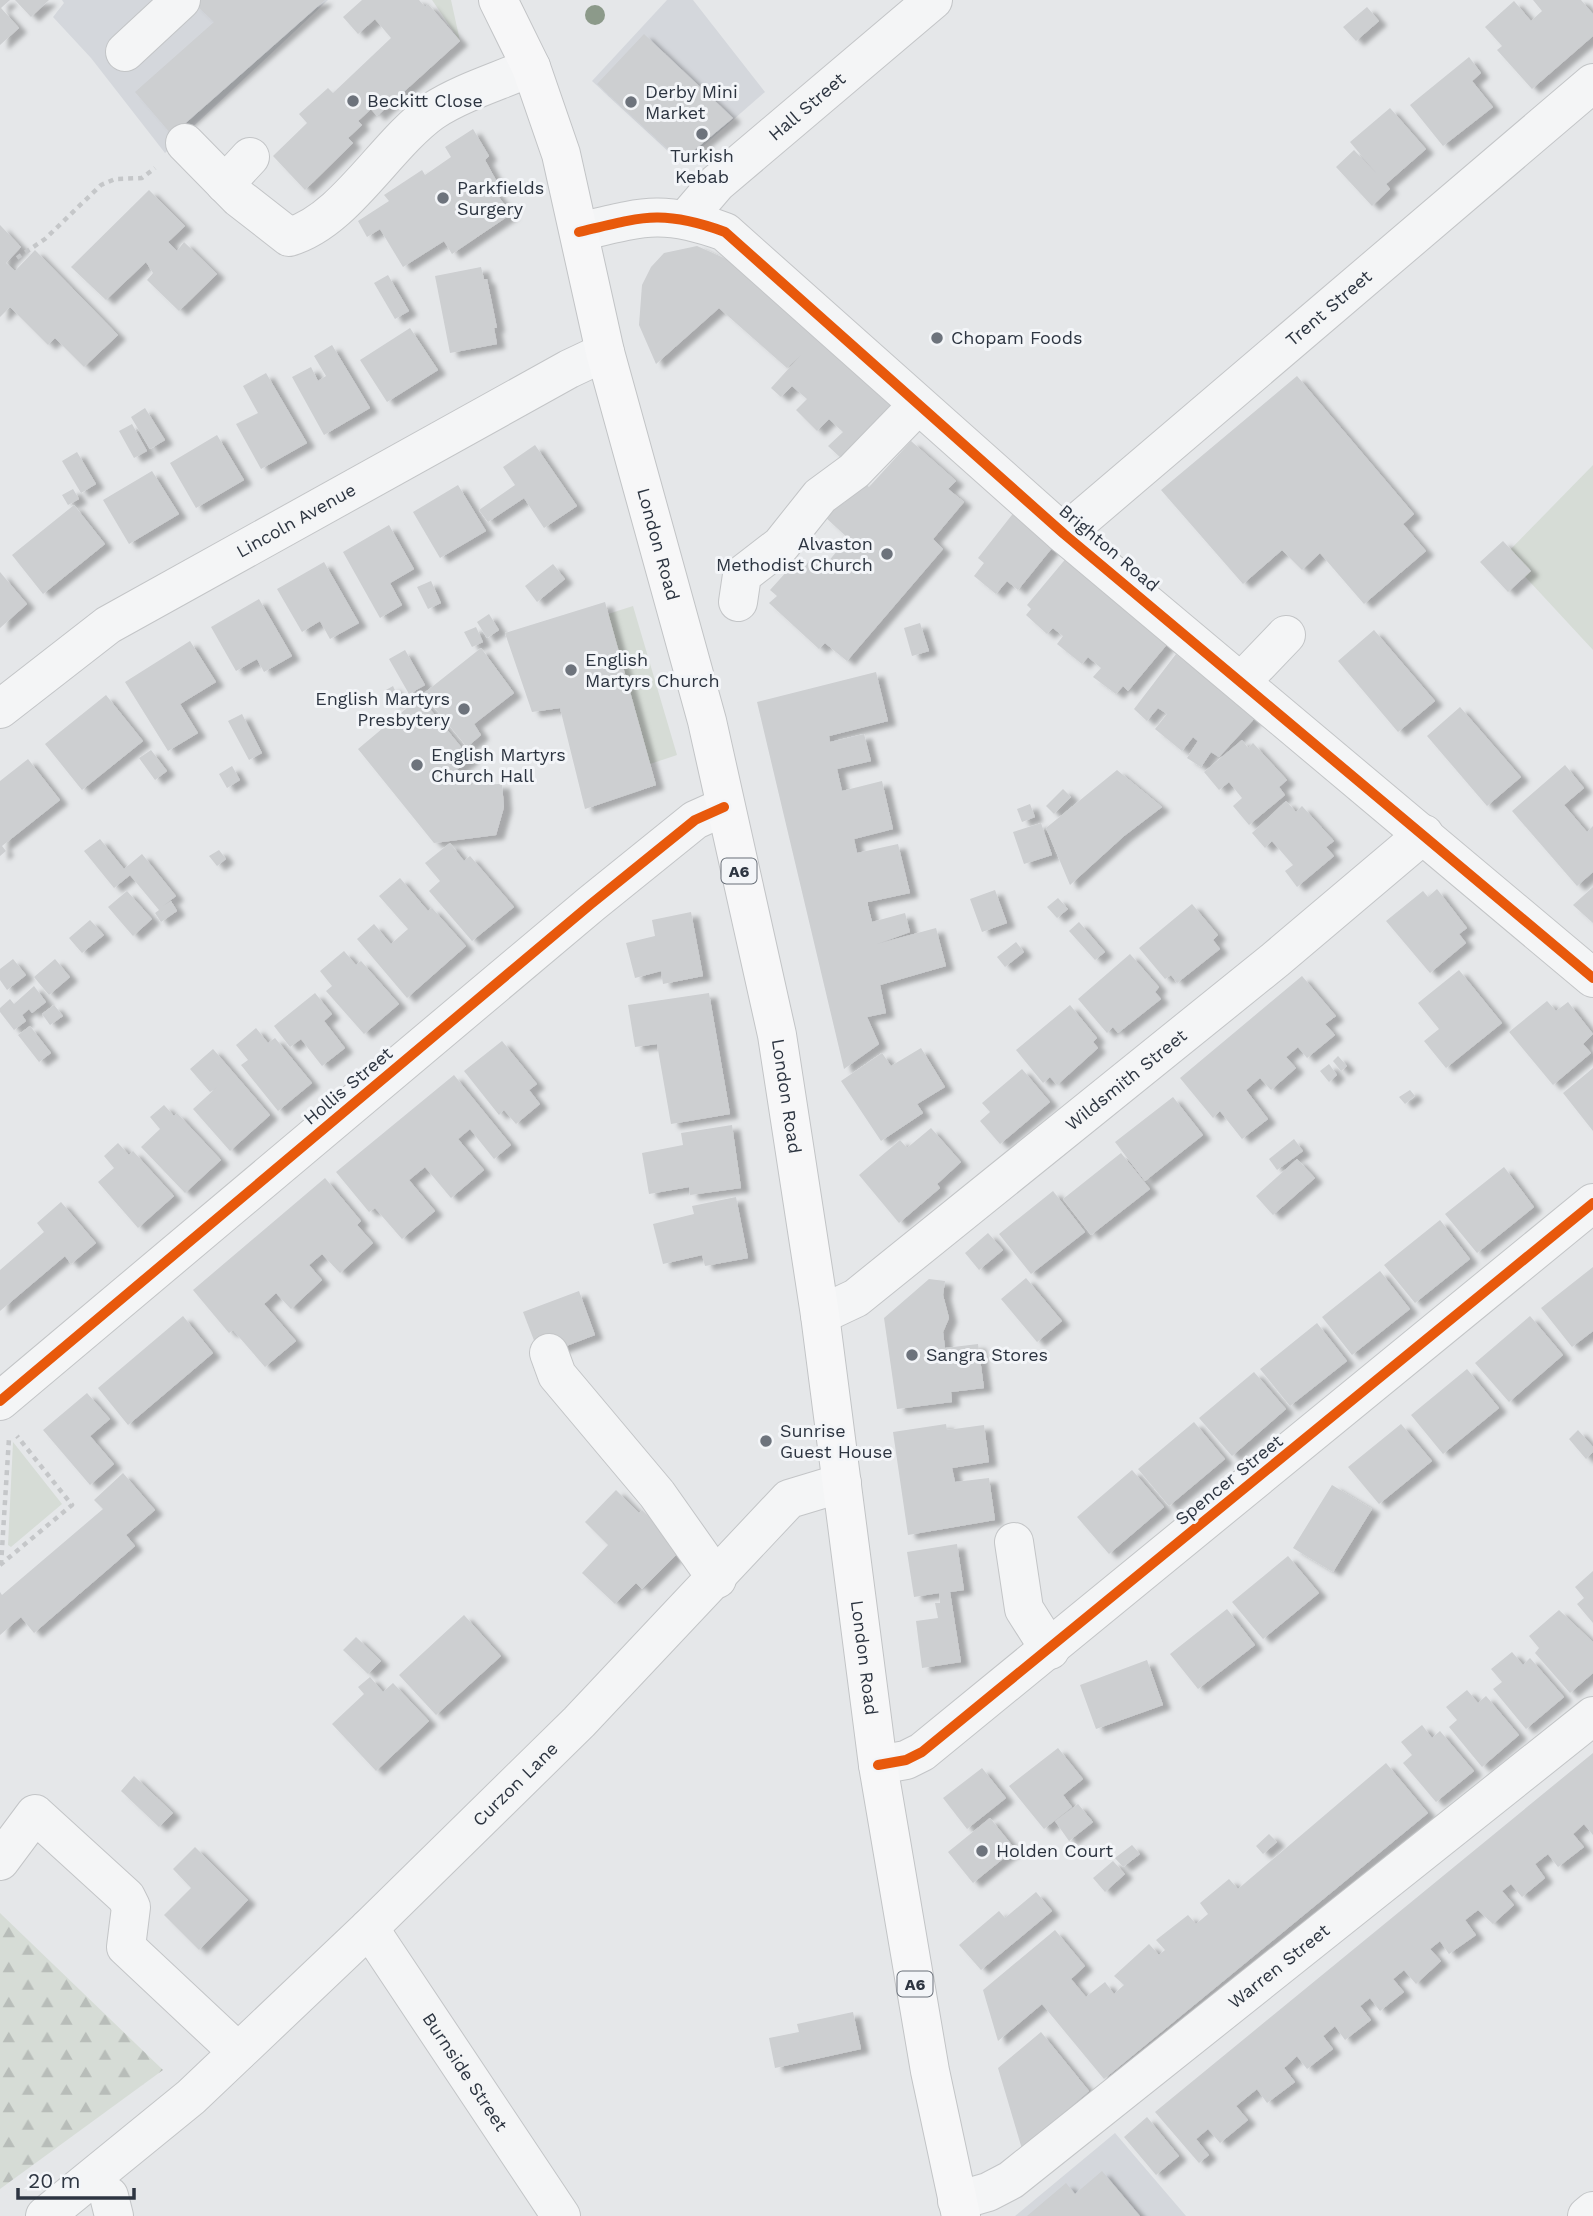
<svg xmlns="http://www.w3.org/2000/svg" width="1593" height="2216" font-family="'Work Sans',sans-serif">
<defs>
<pattern id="forest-firs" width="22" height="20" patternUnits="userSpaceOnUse" patternTransform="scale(1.75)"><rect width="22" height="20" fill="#d6dcd6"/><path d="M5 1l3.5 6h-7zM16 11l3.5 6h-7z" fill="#b8bdb9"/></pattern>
<filter id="shadow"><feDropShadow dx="8" dy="4.5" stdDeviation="2" flood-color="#0004"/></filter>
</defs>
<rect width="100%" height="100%" fill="#e5e7e9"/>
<path fill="#d4d7dc" d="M62 0H328L165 153 91 58 53 17 64 3Z
M667 0H693L765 92 694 154 670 153 592 81Z
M1115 2133 1186 2216H1015Z"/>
<path fill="#d6dcd6" d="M432 0H451L460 41Z
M1593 465V650L1505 555Z
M633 606 677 755 650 764 608 614Z
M13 1442 62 1504 11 1547 8 1545Z"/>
<path fill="url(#forest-firs)" d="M0 1913 163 2070 0 2189Z"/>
<path fill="#cdcfd1" filter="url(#shadow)" d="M0 0H10L1 8 19 28 0 45Z
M15 0H49L31 17Z
M197 0H325L172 135 135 92 214 22 194 3Z
M362 0H419L425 7 428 4 460 41 377 116 371 109 358 121 362 125 348 138 353 143 305 190 273 156 307 123 299 114 328 88 333 93 391 38 375 19 358 34 343 17Z
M1533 0H1581L1593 14V36L1532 89 1497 50 1502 46 1485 27 1514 1 1531 21 1542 11Z
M1367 7 1379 21 1356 41 1343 27Z
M644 34 733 118 692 152 670 151 597 84Z
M1469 57 1481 73 1472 81 1493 107 1443 146 1410 105Z
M1390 108 1426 149 1386 184 1390 189 1372 206 1336 167 1354 150 1377 174 1350 142Z
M473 129 489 156 485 160 497 182 491 186 511 214 452 254 444 241 403 267 380 229 367 237 358 221 389 201 384 195 422 170 425 175 451 157 445 147Z
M149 190 185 226 168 242 177 251 184 242 217 274 179 311 147 280 153 273 146 262 106 300 71 267Z
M0 225 21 247 6 263 15 271 35 250 118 335 84 367 55 338 48 345 10 307 0 317Z
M697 246 735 263 893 407 841 458 828 446 843 432 829 419 817 431 796 410 807 399 792 386 781 397 771 388 801 355 787 368 719 308 656 364 639 325 642 285 651 267 664 253Z
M481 267 484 279H487L497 328H494L497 344 450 353 435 276Z
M388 275 409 311 395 319 374 283Z
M410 328 438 370 387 402 360 360Z
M332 345 370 408 324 435 292 377 311 367 318 381 326 376 314 356Z
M266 373 307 443 261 469 236 424 258 413 243 386Z
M1297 376 1414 514 1403 524 1426 551 1364 604 1320 553 1302 570 1282 550 1243 584 1161 490Z
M145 408 165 440 150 449 131 417Z
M132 424 147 451 134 458 119 431Z
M217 435 244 480 196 508 170 463Z
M911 441 956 481 948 489 964 502 933 539 943 549 847 661 825 643 819 649 769 603 777 596 770 590 798 559 805 566 811 559 822 569 848 538 825 517 840 500 844 503 863 482 869 487Z
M535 445 577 506 544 528 524 498 488 522 479 510 515 485 503 467Z
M77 452 96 484 81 493 62 461Z
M152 471 179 514 129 544 103 500Z
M458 485 486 531 440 558 413 512Z
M73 489 79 499 68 505 62 495Z
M74 505 105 544 43 594 12 555Z
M1015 511 1056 543 1018 590 1007 581 996 594 974 576 984 563 978 558Z
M389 525 414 569 390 583 402 605 380 618 343 552Z
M1503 541 1531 571 1508 592 1480 562Z
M1068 556 1169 642 1128 691 1123 686 1116 694 1093 677 1101 668 1088 657 1082 664 1057 644 1063 636 1053 628 1047 634 1026 615 1031 609 1027 605Z
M324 562 359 623 330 639 320 621 302 632 277 589Z
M553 564 565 579 537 602 525 586Z
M0 572 27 604 0 628Z
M431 581 441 603 428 609 417 587Z
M259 599 292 656 264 672 257 659 236 671 211 627Z
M605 602 656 785 585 809 560 708 532 712 505 633Z
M489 614 499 630 487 638 477 622Z
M920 623 929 651 912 656 904 628Z
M476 627 483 642 472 647 464 632Z
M1374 630 1435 701 1398 732 1338 661Z
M190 641 216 682 180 704 198 733 168 751 125 682Z
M481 648 514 693 474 724 481 735 467 747 423 694Z
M405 650 425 685 409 694 389 659Z
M1176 654 1254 719 1219 757 1211 752 1201 767 1187 758 1198 741 1193 737 1182 751 1155 729 1167 714 1158 708 1147 721 1134 709Z
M876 672 888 721 829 736 830 742 864 734 871 761 837 769 842 791 882 781 893 829 854 839 857 853 898 844 910 893 868 902V906L872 922 905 913 910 932 877 944 936 928 946 966 880 985 886 1013 867 1017 879 1044 844 1069 757 702Z
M393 686 400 701 393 704 386 690Z
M106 695 143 741 82 790 45 744Z
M420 697 471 759 455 771 471 785 502 784 504 807 496 835 434 843 358 749Z
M1460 707 1521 777 1487 806 1427 736Z
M242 714 262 753 249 760 228 721Z
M1242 740 1248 748 1253 743 1287 780 1279 787 1285 795 1249 825 1233 806 1242 798 1229 782 1219 790 1204 772Z
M151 750 167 771 155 780 139 758Z
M28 759 60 800 2 846 6 851 0 856V781Z
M1565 765 1584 788 1564 805 1587 832 1593 826V872L1577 886 1512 811Z
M232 766 240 780 227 788 219 774Z
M1117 770 1162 807 1124 836 1070 885 1046 828Z
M1063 789 1071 797 1054 814 1046 806Z
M1286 801 1296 812 1302 806 1334 841 1326 847 1334 856 1297 887 1285 871 1293 865 1272 841 1265 848 1252 833Z
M1030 804 1035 817 1022 822 1017 809Z
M1041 823 1052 855 1024 864 1013 832Z
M100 839 124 869 142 854 176 896 163 906 171 901 177 911 161 922 155 913 159 910 130 875 114 888 84 851Z
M450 843 464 861 470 856 514 907 472 941 429 891 440 881 425 863Z
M219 850 226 859 217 866 209 856Z
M400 878 428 911 432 908 466 946 407 998 357 939 374 924 391 944 408 929 379 896Z
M1593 887V923L1573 905Z
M1437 889 1467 928 1459 934 1466 943 1430 973 1386 921 1423 891 1428 897Z
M995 890 1007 923 982 932 970 899Z
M127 891 152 919 133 936 108 907Z
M1058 898 1068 909 1057 918 1047 907Z
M1192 904 1218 935 1213 940 1220 949 1177 983 1171 975 1165 979 1139 948Z
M691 912 703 976 663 984 661 971 635 978 626 943 655 936 652 920Z
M90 920 104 935 82 953 69 938Z
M1079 922 1105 952 1095 960 1069 931Z
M1016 942 1024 952 1005 967 997 957Z
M344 951 356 965 361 961 399 1004 364 1034 326 991 332 986 320 971Z
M1130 954 1159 987 1155 992 1161 999 1118 1033 1113 1027 1107 1033 1078 999Z
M13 959 26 975 7 990 0 980V969Z
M55 959 70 977 49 995 34 977Z
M1459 970 1502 1023 1446 1068 1424 1041 1439 1029 1418 1003Z
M1302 976 1336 1016 1325 1024 1335 1035 1307 1058 1298 1047 1286 1057 1296 1068 1271 1090 1260 1078 1246 1090 1268 1119 1242 1139 1220 1111 1213 1118 1180 1078Z
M34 986 46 1002 32 1013 29 1009 22 1015 26 1021 14 1030 0 1012V1008L10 999 14 1004Z
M315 993 332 1014 324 1021 345 1048 322 1066 301 1039 290 1047 274 1026Z
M709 993 730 1114 671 1124 657 1044 635 1047 628 1005Z
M1547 1001 1556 1011 1568 1002 1593 1034 1583 1044 1591 1053 1553 1085 1509 1032Z
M54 1005 63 1016 50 1025 42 1014Z
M1070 1005 1097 1038 1093 1042 1098 1048 1057 1085 1050 1077 1043 1083 1016 1050Z
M30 1026 51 1053 39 1062 18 1035Z
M256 1028 268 1043 275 1038 312 1083 278 1111 241 1065 248 1060 236 1045Z
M502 1041 537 1084 529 1090 540 1104 516 1124 504 1110 499 1115 464 1071Z
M921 1048 945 1087 917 1104 923 1113 881 1141 841 1081 882 1053 891 1066Z
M213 1049 270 1115 230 1151 193 1109 217 1087 210 1092 190 1069Z
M1338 1056 1347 1066 1341 1071 1333 1061Z
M1329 1064 1337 1075 1329 1082 1320 1071Z
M1593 1068V1131L1563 1093Z
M1022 1069 1050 1102 1000 1144 980 1121 990 1112 982 1103Z
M454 1075 511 1145 494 1159 470 1129 458 1139 484 1170 451 1198 425 1167 409 1180 435 1211 402 1239 375 1208 369 1212 336 1172Z
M1410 1090 1415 1096 1405 1104 1399 1097Z
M1173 1097 1203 1135 1145 1181 1115 1142Z
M164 1105 174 1116 177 1113 221 1160 185 1193 141 1147 160 1129 150 1117Z
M732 1125 741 1188 690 1195 689 1187 649 1194 642 1153 683 1145 681 1133Z
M931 1128 961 1162 937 1184 940 1188 899 1223 859 1175 900 1140 907 1148Z
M1294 1139 1303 1151 1277 1170 1269 1159Z
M118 1143 129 1155 133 1151 174 1196 138 1228 98 1182 114 1168 104 1156Z
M1121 1153 1150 1189 1091 1235 1063 1199Z
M1297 1159 1315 1178 1273 1215 1256 1196Z
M1504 1167 1534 1207 1477 1253 1445 1214Z
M325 1178 361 1221 357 1225 373 1243 340 1273 322 1254 309 1265 322 1280 291 1309 276 1293 264 1304 296 1341 265 1367 233 1330 229 1333 193 1290Z
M1053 1191 1085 1232 1031 1274 999 1234Z
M736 1197 748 1258 705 1266 702 1255 663 1264 653 1224 694 1214 692 1206Z
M61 1202 96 1243 71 1264 65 1256 0 1311V1270L44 1232 37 1223Z
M1440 1220 1470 1259 1415 1303 1384 1265Z
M988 1233 1003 1250 979 1270 965 1253Z
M1593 1267V1331L1572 1347 1541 1308Z
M1380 1271 1410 1309 1352 1355 1322 1317Z
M1026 1278 1062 1321 1037 1342 1001 1299Z
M929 1279 945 1281 943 1295 949 1318 943 1332 945 1348 978 1344 984 1388 951 1392 952 1402 897 1409 884 1318Z
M579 1291 595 1335 540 1356 523 1312Z
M183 1316 213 1353 128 1425 98 1388Z
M1530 1316 1563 1355 1509 1402 1475 1363Z
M1317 1323 1347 1361 1290 1406 1260 1369Z
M1467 1369 1499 1408 1443 1454 1411 1415Z
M1254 1372 1286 1409 1232 1456 1199 1418Z
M87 1393 110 1419 90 1436 114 1464 90 1485 43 1430Z
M1194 1422 1225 1459 1169 1506 1138 1469Z
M946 1424 947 1430 984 1425 989 1462 952 1468 955 1482 989 1478 995 1520 908 1535 893 1432Z
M1401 1424 1432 1461 1379 1504 1348 1467Z
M1578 1430 1593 1447V1452L1586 1459 1569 1439Z
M1132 1470 1164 1507 1109 1554 1077 1517Z
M123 1473 155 1510 126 1535 135 1546 34 1633 21 1617 0 1635V1592L2 1595 103 1509 94 1500Z
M1332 1485 1372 1509 1333 1572 1293 1548Z
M616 1490 639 1513 642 1510 682 1549 642 1589 636 1583 615 1604 582 1573 608 1545 585 1522Z
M957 1544 964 1590 950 1592 961 1662 922 1668 916 1621 938 1618 935 1603H940L939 1593 914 1597 907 1552Z
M1288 1556 1319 1593 1263 1639 1232 1602Z
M1593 1571V1623L1577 1604 1584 1598 1575 1587Z
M1227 1609 1255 1645 1198 1689 1170 1654Z
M1559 1610 1593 1642V1673L1570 1693 1535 1653 1539 1648 1529 1636Z
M464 1615 501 1656 436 1715 399 1675Z
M356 1637 381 1661 368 1674 343 1650Z
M1512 1652 1523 1665 1530 1658 1564 1697 1526 1729 1493 1689 1502 1682 1491 1669Z
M1147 1660 1163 1705 1096 1729 1080 1685Z
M370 1677 383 1692 393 1683 429 1721 376 1771 332 1724 364 1694 358 1687Z
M1467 1690 1478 1703 1486 1696 1519 1735 1482 1767 1449 1727 1457 1720 1446 1707Z
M1422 1725 1432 1738 1440 1731 1474 1771 1436 1802 1403 1763 1412 1755 1401 1742Z
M1058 1748 1083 1779 1063 1795 1072 1807 1044 1829 1009 1786Z
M1593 1753V1835L1584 1824 1573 1834 1584 1847 1558 1867 1548 1854 1535 1864 1545 1878 1522 1897 1511 1884 1502 1891 1514 1905 1493 1924 1478 1910 1465 1920 1476 1935 1449 1954 1440 1941 1430 1949 1441 1961 1416 1984 1404 1970 1393 1979 1404 1992 1380 2011 1370 1998 1360 2006 1371 2020 1345 2040 1335 2026 1323 2036 1333 2049 1307 2069 1297 2056 1284 2068 1295 2082 1267 2103 1257 2089 1236 2106 1248 2120 1220 2143 1208 2129 1196 2139 1209 2155 1199 2163 1155 2112Z
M1386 1763 1428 1813 1104 2079 1042 2004 998 2041 983 1990 1055 1930 1085 1966 1071 1979 1086 1997 1105 1982 1114 1994 1124 1985 1114 1976 1149 1944 1159 1955 1165 1950 1156 1940 1188 1915 1196 1924 1208 1914 1200 1903 1229 1879 1238 1889Z
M982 1768 1006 1798 967 1829 943 1798Z
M134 1776 173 1813 159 1827 121 1791Z
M1078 1804 1093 1822 1069 1841 1055 1821Z
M990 1818 1015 1849 973 1883 948 1852Z
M1269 1834 1277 1842 1263 1854 1256 1846Z
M1132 1845 1140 1854 1123 1867 1115 1858Z
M195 1847 248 1900 199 1950 164 1915 191 1888 173 1869Z
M1113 1861 1125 1874 1105 1892 1093 1878Z
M1036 1892 1052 1911 981 1970 959 1945 999 1911 1005 1918Z
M853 2012 861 2049 775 2068 769 2038 799 2032 797 2024Z
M1041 2032 1089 2091 1022 2149 998 2068Z
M1147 2117 1179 2156 1156 2175 1124 2137Z
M1102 2171 1140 2216H1027L1066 2183 1075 2194Z"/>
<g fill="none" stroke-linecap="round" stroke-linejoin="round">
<defs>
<g id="minor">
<path d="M125 52 181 0"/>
<path d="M185 143 239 198 289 237C345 221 385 145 433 111 462 92 500 81 531 67"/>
<path d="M225 184 250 157"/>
<path id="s1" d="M687 218 717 183 933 0"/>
<path d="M579 232C642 217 662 209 725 232L1064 534 1593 978"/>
<path id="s2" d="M1064 534 1593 83"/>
<path d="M738 602 742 575 781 545 820 496 854 471 918 405"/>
<path d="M1242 681 1286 635"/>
<path id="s3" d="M0 709 108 625 569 369 605 352"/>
<path id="s4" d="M820 1315 856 1298 1275 960 1424 834"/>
<path d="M549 1353 557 1375 657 1494 717 1579"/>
<path d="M0 1401 591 904 695 820 724 807"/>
<path d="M1014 1542 1024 1609 1050 1650"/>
<path d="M878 1765 906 1760 922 1752 1593 1203"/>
<path d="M0 1861 35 1814 126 1897 131 1907 126 1947 238 2052"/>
<path id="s5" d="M369 1928 561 2216"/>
<path d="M109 2196 114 2216"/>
<path id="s6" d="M957 2201 988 2192 1011 2180 1593 1716"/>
<path id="s7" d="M45 2216 191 2097 369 1928 579 1722 789 1499 842 1483"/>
<path d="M1587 2216 1593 2211"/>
</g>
<g id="major">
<path id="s8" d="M498 0 531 67 561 154 605 352 707 721 777 1035 820 1315 878 1765 930 2071 961 2216"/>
</g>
</defs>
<use href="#minor" stroke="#c3c5c7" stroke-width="40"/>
<use href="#major" stroke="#c2c4c6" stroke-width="40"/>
<path stroke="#c5c7c9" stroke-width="4.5" stroke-dasharray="5 5" stroke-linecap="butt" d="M17 258 45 239 101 185 115 179 142 178 155 168
M0 1565 72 1505 17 1436
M1 1565 9 1438"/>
<use href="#minor" stroke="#f4f5f6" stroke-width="38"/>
<use href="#major" stroke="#f7f7f8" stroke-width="38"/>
<defs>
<path id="cycleway" d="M579 232C642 217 662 209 725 232L1064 534 1593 978
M0 1401 591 904 695 820 724 807
M878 1765 906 1760 922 1752 1593 1203"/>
</defs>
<use href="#cycleway" stroke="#f3f5f8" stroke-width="15"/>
<use href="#cycleway" stroke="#e8590c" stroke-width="10"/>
</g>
<circle fill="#8c9a8a" cx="595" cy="15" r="10"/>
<g fill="#6d737c" stroke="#f3f5f8" stroke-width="2.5">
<circle cx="353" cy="101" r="7"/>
<circle cx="631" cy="102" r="7"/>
<circle cx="702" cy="134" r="7"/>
<circle cx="443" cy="198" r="7"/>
<circle cx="937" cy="338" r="7"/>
<circle cx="887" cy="554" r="7"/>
<circle cx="571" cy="670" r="7"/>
<circle cx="464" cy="709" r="7"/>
<circle cx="417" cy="765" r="7"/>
<circle cx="912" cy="1355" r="7"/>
<circle cx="766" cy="1441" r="7"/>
<circle cx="982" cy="1851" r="7"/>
</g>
<g text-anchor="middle" stroke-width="6" stroke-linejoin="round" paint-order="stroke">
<g fill="#f3f5f8" stroke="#686f78" stroke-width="2">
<rect x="721.5" y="858.5" width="35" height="25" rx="5"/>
<rect x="897.5" y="1971.5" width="35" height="25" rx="5"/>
</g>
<g font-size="16" font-weight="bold" fill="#2d3541">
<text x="739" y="877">A6</text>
<text x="915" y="1990">A6</text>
</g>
<g font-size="18" fill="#2d3541" stroke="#f3f5f8" text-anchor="start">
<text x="645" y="98">Derby Mini<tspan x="645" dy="21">Market</tspan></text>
<text x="367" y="107">Beckitt Close</text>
<text x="702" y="162" text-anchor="middle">Turkish<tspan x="702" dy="21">Kebab</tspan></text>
<text x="457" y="194">Parkfields<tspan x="457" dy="21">Surgery</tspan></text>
<text x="951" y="344">Chopam Foods</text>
<text x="873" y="550" text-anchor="end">Alvaston<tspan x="873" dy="21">Methodist Church</tspan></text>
<text x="585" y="666">English<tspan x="585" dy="21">Martyrs Church</tspan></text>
<text x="450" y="705" text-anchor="end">English Martyrs<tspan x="450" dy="21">Presbytery</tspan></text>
<text x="431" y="761">English Martyrs<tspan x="431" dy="21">Church Hall</tspan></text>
<text x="926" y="1361">Sangra Stores</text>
<text x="780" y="1437">Sunrise<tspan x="780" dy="21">Guest House</tspan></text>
<text x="996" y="1857">Holden Court</text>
</g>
<g font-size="18" fill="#2d3541" stroke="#f3f5f8">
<text dy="6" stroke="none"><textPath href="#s1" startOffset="164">Hall Street</textPath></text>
<text dy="6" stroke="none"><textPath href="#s2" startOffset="348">Trent Street</textPath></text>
<text dy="6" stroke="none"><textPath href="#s3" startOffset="352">Lincoln Avenue</textPath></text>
<text dy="6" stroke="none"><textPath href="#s8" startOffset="569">London Road</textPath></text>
<text transform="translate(1109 548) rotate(40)" y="6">Brighton Road</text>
<text dy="6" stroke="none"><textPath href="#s4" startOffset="387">Wildsmith Street</textPath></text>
<text transform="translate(348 1086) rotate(-40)" y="6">Hollis Street</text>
<text dy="6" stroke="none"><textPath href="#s8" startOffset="1136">London Road</textPath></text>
<text transform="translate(1229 1480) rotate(-39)" y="6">Spencer Street</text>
<text dy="6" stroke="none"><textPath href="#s8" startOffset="1703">London Road</textPath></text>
<text dy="6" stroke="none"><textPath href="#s7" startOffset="639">Curzon Lane</textPath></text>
<text dy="6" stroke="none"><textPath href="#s6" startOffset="401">Warren Street</textPath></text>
<text dy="6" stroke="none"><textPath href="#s5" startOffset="173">Burnside Street</textPath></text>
</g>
</g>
<path d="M18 2188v10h116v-10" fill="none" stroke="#2d3541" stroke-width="3.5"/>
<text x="28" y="2188" font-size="21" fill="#2d3541" stroke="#f3f5f8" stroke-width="5" paint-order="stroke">20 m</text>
</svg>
